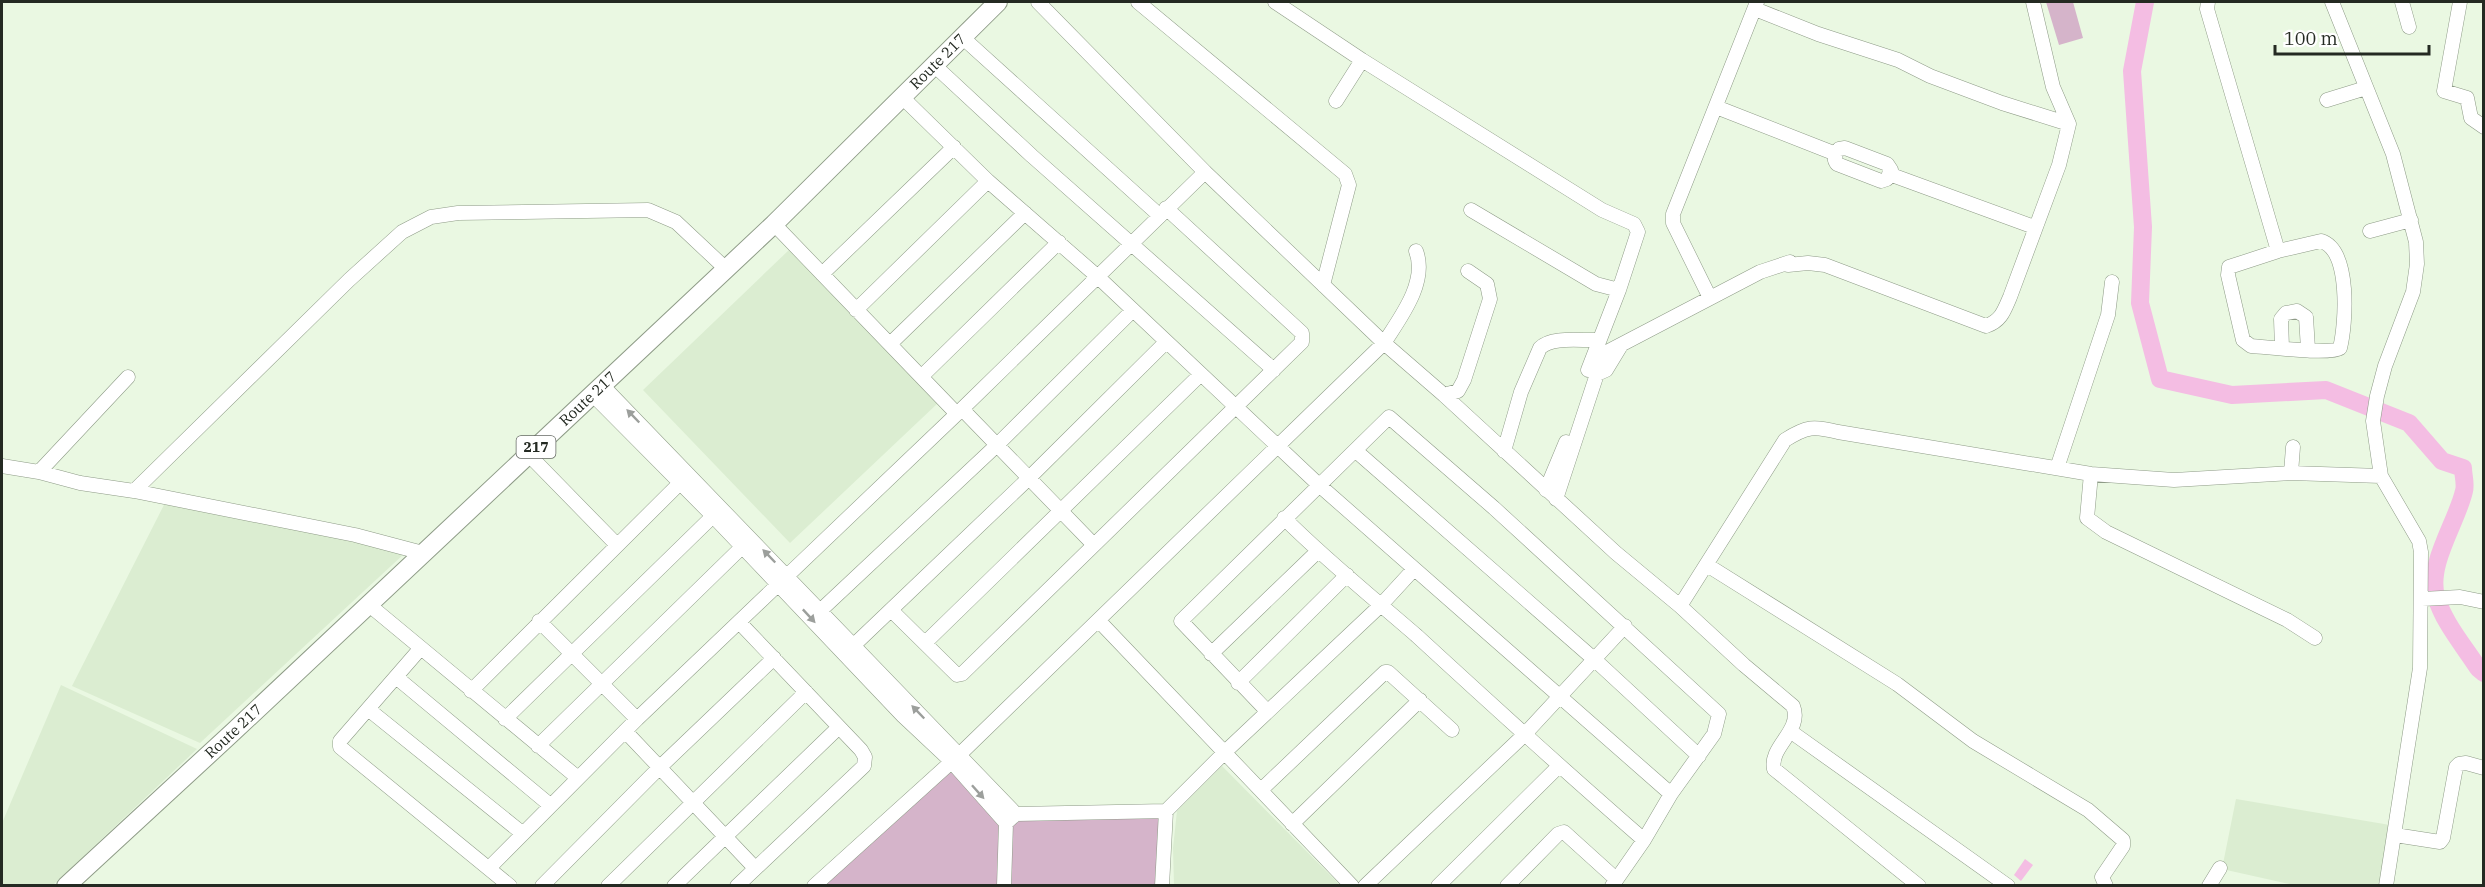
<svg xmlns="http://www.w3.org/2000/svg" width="2485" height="887" font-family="'IBM Plex Serif',serif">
<rect width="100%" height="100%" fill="#eaf8e2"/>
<path fill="#dbedd1" d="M790 249 938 403 790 543 643 390Z
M167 499 405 553 200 743 72 686Z
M61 685 197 749 53 885H2V823Z
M1222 766 1340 885H1174L1173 848 1177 811Z
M2236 799 2390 825 2379 885H2294L2222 869Z"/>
<path fill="#d5b4ca" d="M2046 2H2073L2083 38 2059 45Z
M951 761 1016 814 1166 811 1162 885 814 886Z"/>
<path fill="#f4bde3" d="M2025 859 2033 865 2021 881 2014 875Z"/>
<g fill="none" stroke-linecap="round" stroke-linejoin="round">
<path stroke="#f4bde3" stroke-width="18" d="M2145 2 2132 71 2143 227 2140 303 2160 379 2232 395 2326 390 2409 423 2442 461 2463 468C2463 475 2466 484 2464 491 2457 522 2427 564 2436 596 2443 622 2464 646 2478 668L2484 673"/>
<defs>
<path id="minor" d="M1038 2 1205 172 1384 343 1444 395 1616 553 1680 606 1744 665 1793 706C1803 731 1769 746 1774 769L1919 886
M1138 2 1345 174 1349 185 1323 285
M1275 2 1362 60 1602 210 1634 224 1638 232 1619 290
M2208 2 2207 9 2278 251
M2332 2 2393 154 2416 242 2417 264 2413 292 2385 366 2377 396 2373 421 2381 476 2419 541 2421 552 2420 668 2386 886
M2402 2 2409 27
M2460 2 2444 91 2467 98 2471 118 2484 127
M1755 9 1818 34 1898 60 1930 76 2002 103 2069 124
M962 37 1159 215
M935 66 1032 156 1274 370
M903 98 988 181 1098 277 1319 485 1671 794
M2327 100 2366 88
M1336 101 1362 60
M1716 107 1836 154
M1845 148 1887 164 1891 170 1887 179 1881 181 1837 164C1833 159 1835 154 1839 149Z
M1889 174 2034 227
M1471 210 1596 284 1619 290 1588 370
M774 224 957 414
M2370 231 2411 220
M2321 241C2351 250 2346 324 2340 348 2330 355 2268 347 2251 346L2243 340 2228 275 2229 267 2278 251Z
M822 274 954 147
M1710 298 1673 223V214L1757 2
M856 310 988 181
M890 344 1025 213
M2282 348 2281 319 2286 313 2297 311 2306 317 2308 349
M1597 374 1606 370 1620 347
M922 376 1059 242
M602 385 1016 814
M592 394 713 516 903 716 951 761 1006 823
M1444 395 1458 391 1464 380 1490 299 1487 284 1468 271
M962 409 1093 544
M1356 451 1595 660 1699 756
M1504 451 1521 392 1540 348C1552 336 1581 341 1598 340
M528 454 616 544
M2 466 39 472 80 483 134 491 355 535 423 553
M2057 468 2108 315 2112 282
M39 472 128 377
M2291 473 2293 447
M2091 474 2087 518 2106 532 2287 620 2315 638
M1546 490 1566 442
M134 491 349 280 402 232 431 217 458 213 648 210 676 222 725 268
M1556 499 1597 374 1595 364 1607 352 1760 272 1790 262 1788 265 1808 263 1825 265 1986 326C2001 321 2004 311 2010 297L2059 165 2069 124 2053 87 2033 2
M1284 518C1326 560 1372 597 1417 636 1492 705 1567 773 1644 840
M1707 565 1897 684 1973 741 2088 810 2123 840V846L2102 877 2106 886
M2422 599 2460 597 2484 602
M368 604 578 778
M1680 606 1785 440C1807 426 1814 426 1838 432L2091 474 2174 480 2291 473 2381 476
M821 610 997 445 1132 311
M891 610 957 675 962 674 1302 342V333L1166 208
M539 621 637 719
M1099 621 1352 886
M925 643 1201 374
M854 645 1029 478 1166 342
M420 649 340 741V747L510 886
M1211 654 1318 551
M396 677 550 805
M1238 683 1347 575
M471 691 686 477
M368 709 522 833
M1267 711 1181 621 1389 417 1494 508 1719 714 1714 734 1671 794 1644 840 1612 886
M505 719 713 516
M625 731 755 868
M1790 731 2008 886
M538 746 742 547
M1261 790 1385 672H1388L1452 730
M1292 824 1420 700
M2395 835 2440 842 2443 838 2456 767 2459 764 2466 763 2484 768
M489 868 637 719 962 409 1205 172
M542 886 659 768 774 658
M608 886 806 692
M674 886 839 727
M737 886 864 766 865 757 861 750 739 622
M814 886 959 755 1384 343C1400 318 1428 282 1416 251
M1004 886 1006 823 1016 814 1166 811
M1162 886 1166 811 1226 751 1381 605 1414 569
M1365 886 1525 734 1625 626
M1438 886 1559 766
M1507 886 1558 834 1564 832 1616 879
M2209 886 2220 868"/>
<g id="major">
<path id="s1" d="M66 886 233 732 774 224 998 2"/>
</g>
</defs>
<use href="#minor" stroke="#8e9b87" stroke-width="15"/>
<use href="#major" stroke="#8e9b87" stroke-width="20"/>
<use href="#minor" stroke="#fff" stroke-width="14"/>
<use href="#major" stroke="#fff" stroke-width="18"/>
</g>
<defs><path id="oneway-solid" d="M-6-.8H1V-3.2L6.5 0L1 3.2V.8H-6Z" transform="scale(1.5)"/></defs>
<g fill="#9c9f9c">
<use href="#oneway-solid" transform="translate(633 416) rotate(-134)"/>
<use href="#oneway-solid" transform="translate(769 556) rotate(-134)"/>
<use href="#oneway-solid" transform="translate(809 616) rotate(47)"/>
<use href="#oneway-solid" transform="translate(918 712) rotate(-134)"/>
<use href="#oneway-solid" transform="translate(978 792) rotate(48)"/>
</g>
<g text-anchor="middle" stroke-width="4.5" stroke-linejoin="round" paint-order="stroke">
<rect fill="#fff" stroke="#666a64" stroke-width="1.5" x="516.5" y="436" width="39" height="22" rx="4.5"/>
<g font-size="14" font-weight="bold" fill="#242a22">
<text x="536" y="452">217</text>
</g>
<g font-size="15" fill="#242a22" stroke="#fff">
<text dy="5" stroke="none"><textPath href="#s1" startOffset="1200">Route 217</textPath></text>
<text dy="5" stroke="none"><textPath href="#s1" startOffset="714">Route 217</textPath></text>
<text dy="5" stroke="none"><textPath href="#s1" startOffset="228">Route 217</textPath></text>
</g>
</g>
<rect width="2485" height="887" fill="none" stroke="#242a22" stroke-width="6"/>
<path d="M2275 45v9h154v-9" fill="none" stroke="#242a22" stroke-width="3"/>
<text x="2284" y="45" font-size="18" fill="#242a22" stroke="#ffffff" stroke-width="4.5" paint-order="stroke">100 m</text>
</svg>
